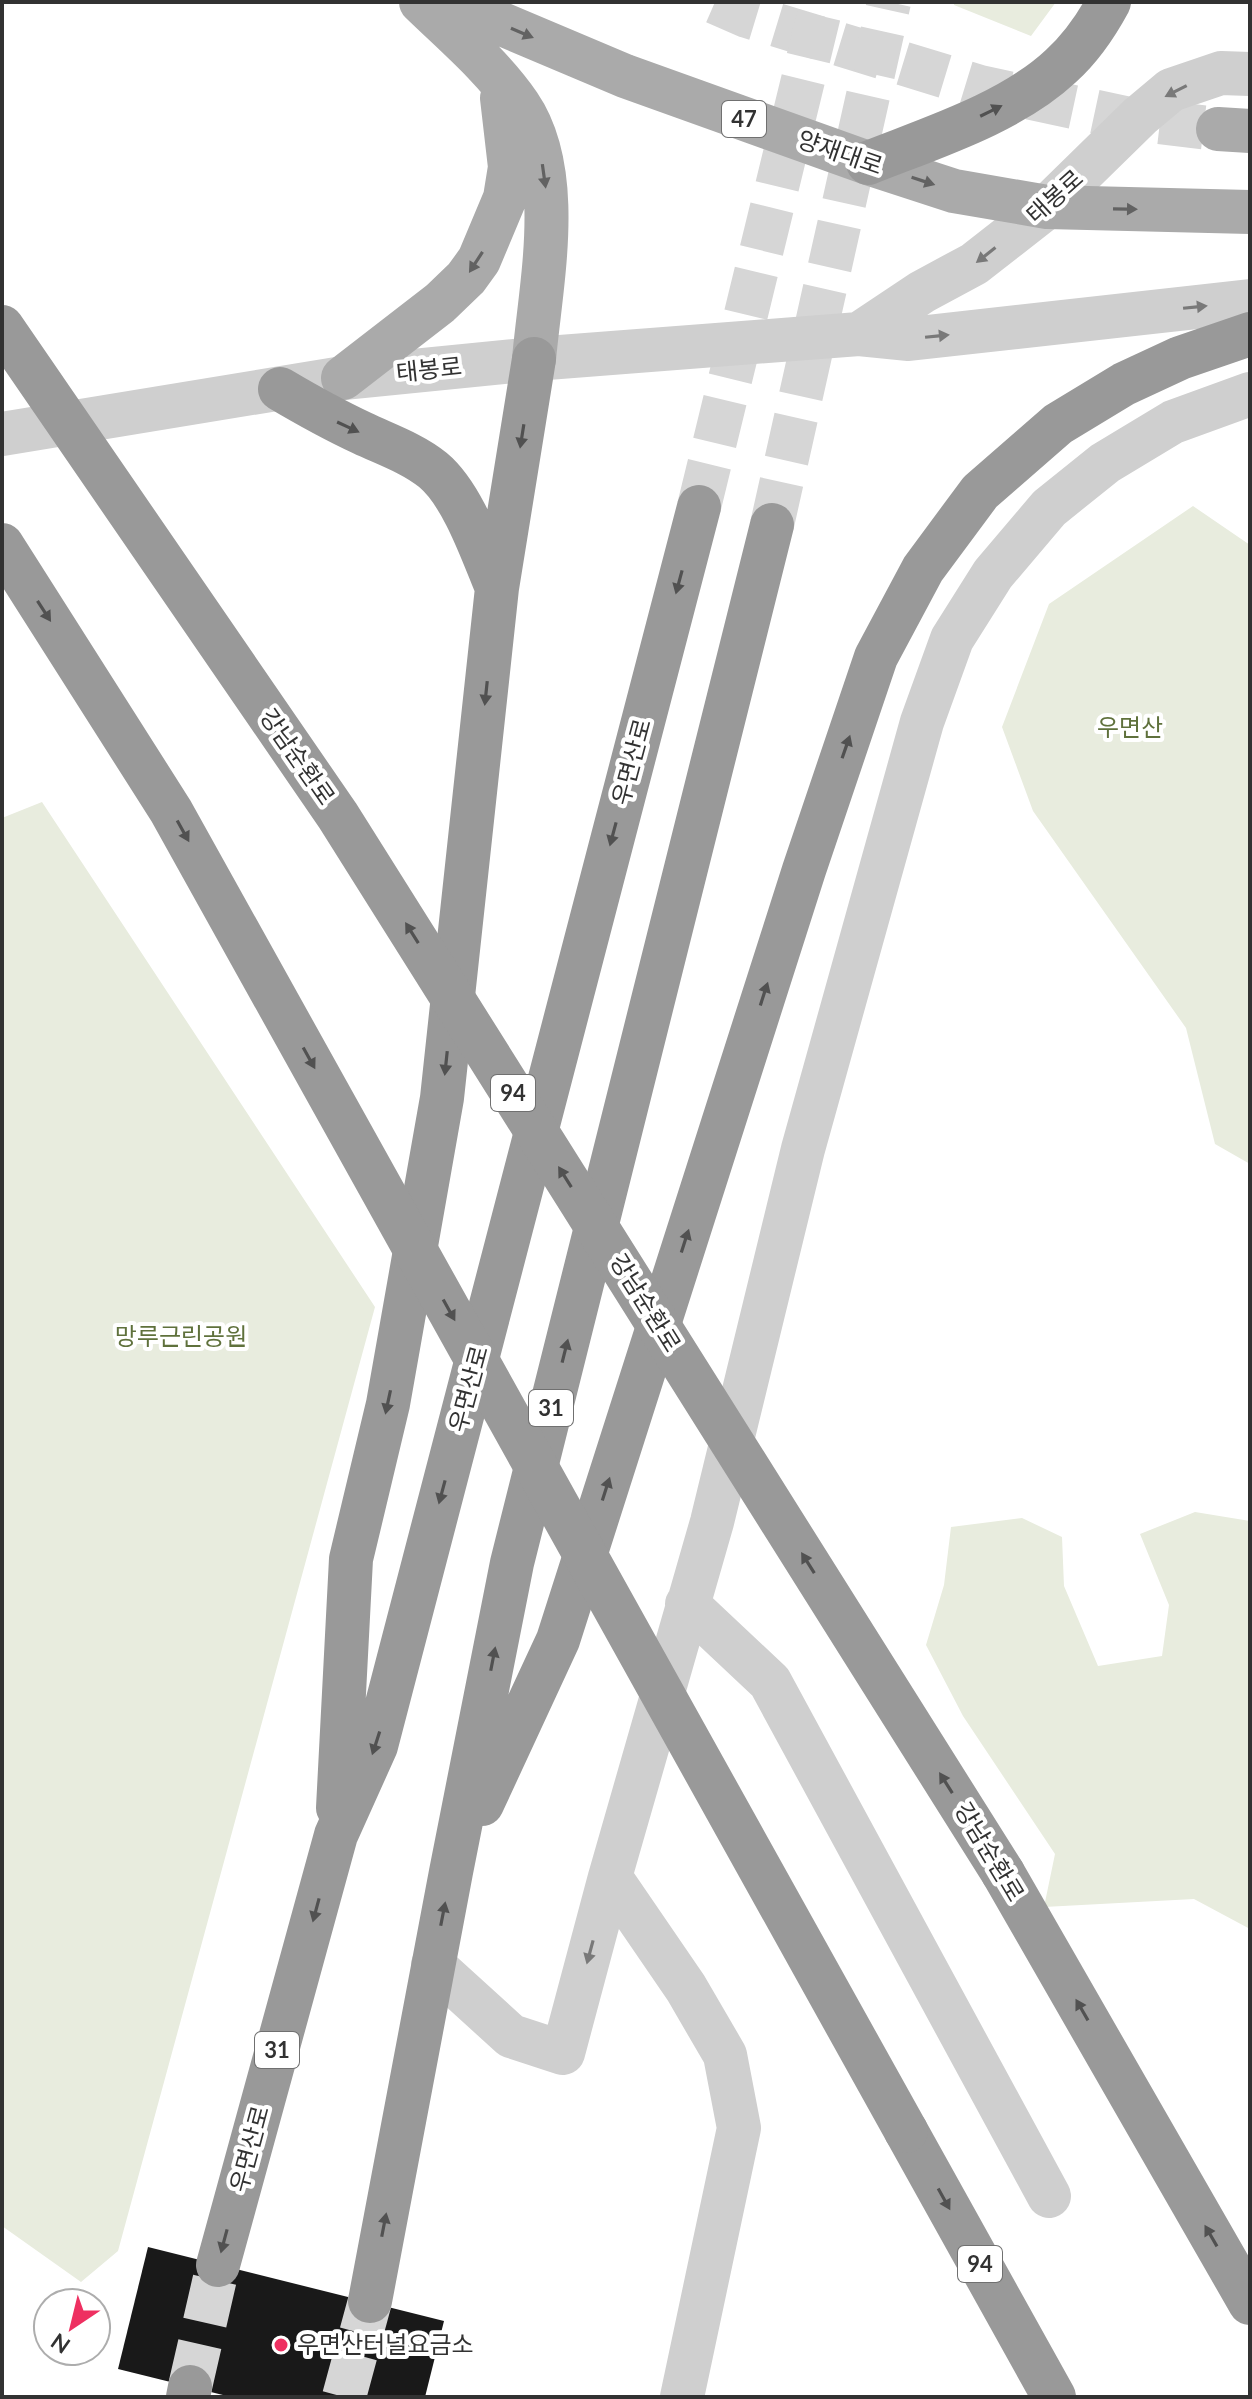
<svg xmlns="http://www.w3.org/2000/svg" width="1252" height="2399" font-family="Lato,'Noto Sans KR',sans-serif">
<rect width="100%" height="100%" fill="#fff"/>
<path fill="#e8ecde" d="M954 2H1056L1031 36 954 5Z
M1193 506 1250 545V1164L1215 1144 1186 1028 1033 811 1002 727 1049 604Z
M42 802 375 1307 118 2251 81 2282 2 2226V818Z
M1195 1512 1250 1521V1929L1194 1899 1044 1907 1055 1854 963 1716 926 1645 944 1585 951 1527 1022 1518 1062 1537 1064 1586 1098 1666 1162 1656 1169 1605 1140 1534Z"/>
<path fill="#191919" d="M148 2247 444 2321 425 2397H231L118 2369Z"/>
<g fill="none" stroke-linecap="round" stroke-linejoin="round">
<path stroke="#d6d6d6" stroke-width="44" stroke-dasharray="44 22" stroke-linecap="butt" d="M715 2 747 16 980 87 1125 118 1218 129"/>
<path stroke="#d6d6d6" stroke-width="44" stroke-dasharray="44 22" stroke-linecap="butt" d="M699 507 822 2
M772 525 889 2
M190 2387 218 2265
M344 2397 370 2301"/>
<path stroke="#cfcfcf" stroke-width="44" d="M859 334 922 292 974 264 1047 207 1140 116 1171 90 1221 73 1250 74
M2 434 343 378 534 359 859 334 909 339 1250 301
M687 1604 770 1682 1049 2196
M433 1965 511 2036 563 2053 610 1877
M682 2397 739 2128 725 2055 686 1988 610 1877 712 1522 803 1149 922 722 952 639 993 574 1049 508 1105 463 1173 422 1250 394"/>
<path stroke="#aaa" stroke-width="44" d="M421 2C455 35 492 66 519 105 565 172 541 282 534 359
M450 2 625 76 868 163 954 191 1047 207 1250 212
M1218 129 1250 131
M343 378 440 303 466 278 479 260 505 198 510 167 502 98"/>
<path stroke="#999" stroke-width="44" d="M868 163C931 138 1011 113 1061 66 1081 48 1096 26 1109 2
M280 389C307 405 334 420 362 433 385 444 412 453 433 470 463 495 482 552 497 588
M482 1804 558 1640 804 870 876 657 923 569 980 492 1058 424 1124 384 1180 358 1250 334
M338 1808 351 1559 388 1404 442 1098 497 588 534 359
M1003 1873 1250 2303
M906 2131 1054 2397
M218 2265 336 1835 376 1746 699 507
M370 2301 451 1872 512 1563 772 525
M188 2397 190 2387"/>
<path stroke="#999" stroke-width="44" d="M2 327 338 816 1003 1873
M2 545 171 811 906 2131"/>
</g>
<defs><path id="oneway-solid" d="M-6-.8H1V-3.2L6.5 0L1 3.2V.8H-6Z" transform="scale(2)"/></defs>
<g fill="#626262">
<use href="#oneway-solid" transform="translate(522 33) rotate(23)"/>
<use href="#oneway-solid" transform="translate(544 176) rotate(82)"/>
<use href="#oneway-solid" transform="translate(923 181) rotate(18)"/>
<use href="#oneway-solid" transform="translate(1125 209) rotate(1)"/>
<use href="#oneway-solid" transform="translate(476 262) rotate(123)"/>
</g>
<g fill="#797979">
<use href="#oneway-solid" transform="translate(1176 91) rotate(153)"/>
<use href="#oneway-solid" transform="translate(986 255) rotate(142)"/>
<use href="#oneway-solid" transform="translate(1195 307) rotate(-6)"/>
<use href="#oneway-solid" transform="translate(937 336) rotate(-6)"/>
<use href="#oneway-solid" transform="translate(590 1952) rotate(105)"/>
</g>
<g fill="#515151">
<use href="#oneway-solid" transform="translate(991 111) rotate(-26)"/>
<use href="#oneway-solid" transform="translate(348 427) rotate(25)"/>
<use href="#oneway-solid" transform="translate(522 436) rotate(99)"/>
<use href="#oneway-solid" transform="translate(679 582) rotate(105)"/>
<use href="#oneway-solid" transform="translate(44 611) rotate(57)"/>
<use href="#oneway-solid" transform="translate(486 693) rotate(96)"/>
<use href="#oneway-solid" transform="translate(846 747) rotate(-71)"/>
<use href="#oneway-solid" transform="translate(183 831) rotate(61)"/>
<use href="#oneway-solid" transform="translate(613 834) rotate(105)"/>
<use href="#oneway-solid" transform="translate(412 933) rotate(-122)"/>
<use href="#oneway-solid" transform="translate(764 994) rotate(-72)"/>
<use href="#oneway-solid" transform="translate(309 1058) rotate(61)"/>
<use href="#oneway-solid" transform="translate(446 1063) rotate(96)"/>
<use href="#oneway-solid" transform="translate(565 1177) rotate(-122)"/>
<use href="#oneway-solid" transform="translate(685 1241) rotate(-72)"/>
<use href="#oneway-solid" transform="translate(449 1310) rotate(61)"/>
<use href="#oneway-solid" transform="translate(565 1351) rotate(-76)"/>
<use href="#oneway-solid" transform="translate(388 1402) rotate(102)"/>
<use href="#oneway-solid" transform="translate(606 1489) rotate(-72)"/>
<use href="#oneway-solid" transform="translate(442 1492) rotate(105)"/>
<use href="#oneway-solid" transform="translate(808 1563) rotate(-122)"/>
<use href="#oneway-solid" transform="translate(493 1659) rotate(-79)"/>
<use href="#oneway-solid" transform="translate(376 1743) rotate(108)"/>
<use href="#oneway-solid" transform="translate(946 1783) rotate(-122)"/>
<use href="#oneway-solid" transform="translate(316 1910) rotate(105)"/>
<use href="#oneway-solid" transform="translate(443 1914) rotate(-79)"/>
<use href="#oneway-solid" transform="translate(1082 2010) rotate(-120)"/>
<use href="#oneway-solid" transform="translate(944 2199) rotate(61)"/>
<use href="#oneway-solid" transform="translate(384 2225) rotate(-79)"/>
<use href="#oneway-solid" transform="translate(1211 2236) rotate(-120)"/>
<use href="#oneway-solid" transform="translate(224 2241) rotate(105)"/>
</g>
<circle fill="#ee3061" stroke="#fff" stroke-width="3" cx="281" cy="2345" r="8"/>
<g text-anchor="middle" stroke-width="8" stroke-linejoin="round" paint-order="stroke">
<g fill="#fff" stroke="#707070" stroke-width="2">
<rect x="722" y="101" width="44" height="36" rx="6"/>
<rect x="491" y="1075" width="44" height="36" rx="6"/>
<rect x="529" y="1390" width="44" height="36" rx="6"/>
<rect x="255" y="2032" width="44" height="36" rx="6"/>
<rect x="958" y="2246" width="44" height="36" rx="6"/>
</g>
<g font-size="22" font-weight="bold" fill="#323232">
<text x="744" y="127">47</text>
<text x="513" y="1101">94</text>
<text x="551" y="1416">31</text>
<text x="277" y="2058">31</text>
<text x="980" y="2272">94</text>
</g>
<g font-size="24" fill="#323232" stroke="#fff">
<text transform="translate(840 153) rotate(19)" y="8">양재대로</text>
<text transform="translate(1055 197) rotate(-42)" y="8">태봉로</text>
<text transform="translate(429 370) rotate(-6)" y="8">태봉로</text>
<text transform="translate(297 757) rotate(55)" y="8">강남순환로</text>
<text transform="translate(632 762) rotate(-75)" y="8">우면산로</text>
<text transform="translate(645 1303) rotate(58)" y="8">강남순환로</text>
<text transform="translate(469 1389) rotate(-75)" y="8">우면산로</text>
<text transform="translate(989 1852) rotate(59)" y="8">강남순환로</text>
<text transform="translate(250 2149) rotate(-75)" y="8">우면산로</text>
</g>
<g font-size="24" fill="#5f713c" stroke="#fff">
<text x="1130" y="736">우면산</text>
<text x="181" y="1345">망루근린공원</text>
</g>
<g font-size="24" fill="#323232" stroke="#fff" text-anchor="start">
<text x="297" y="2353">우면산터널요금소</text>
</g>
</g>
<rect width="1252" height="2399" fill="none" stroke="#323232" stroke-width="8"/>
<g transform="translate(72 2327) rotate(215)"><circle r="38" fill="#ffffff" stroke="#adadad" stroke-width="2"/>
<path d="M0-6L14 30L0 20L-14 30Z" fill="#ee3061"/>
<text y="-12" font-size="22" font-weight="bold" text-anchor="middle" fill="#323232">N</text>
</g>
</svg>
